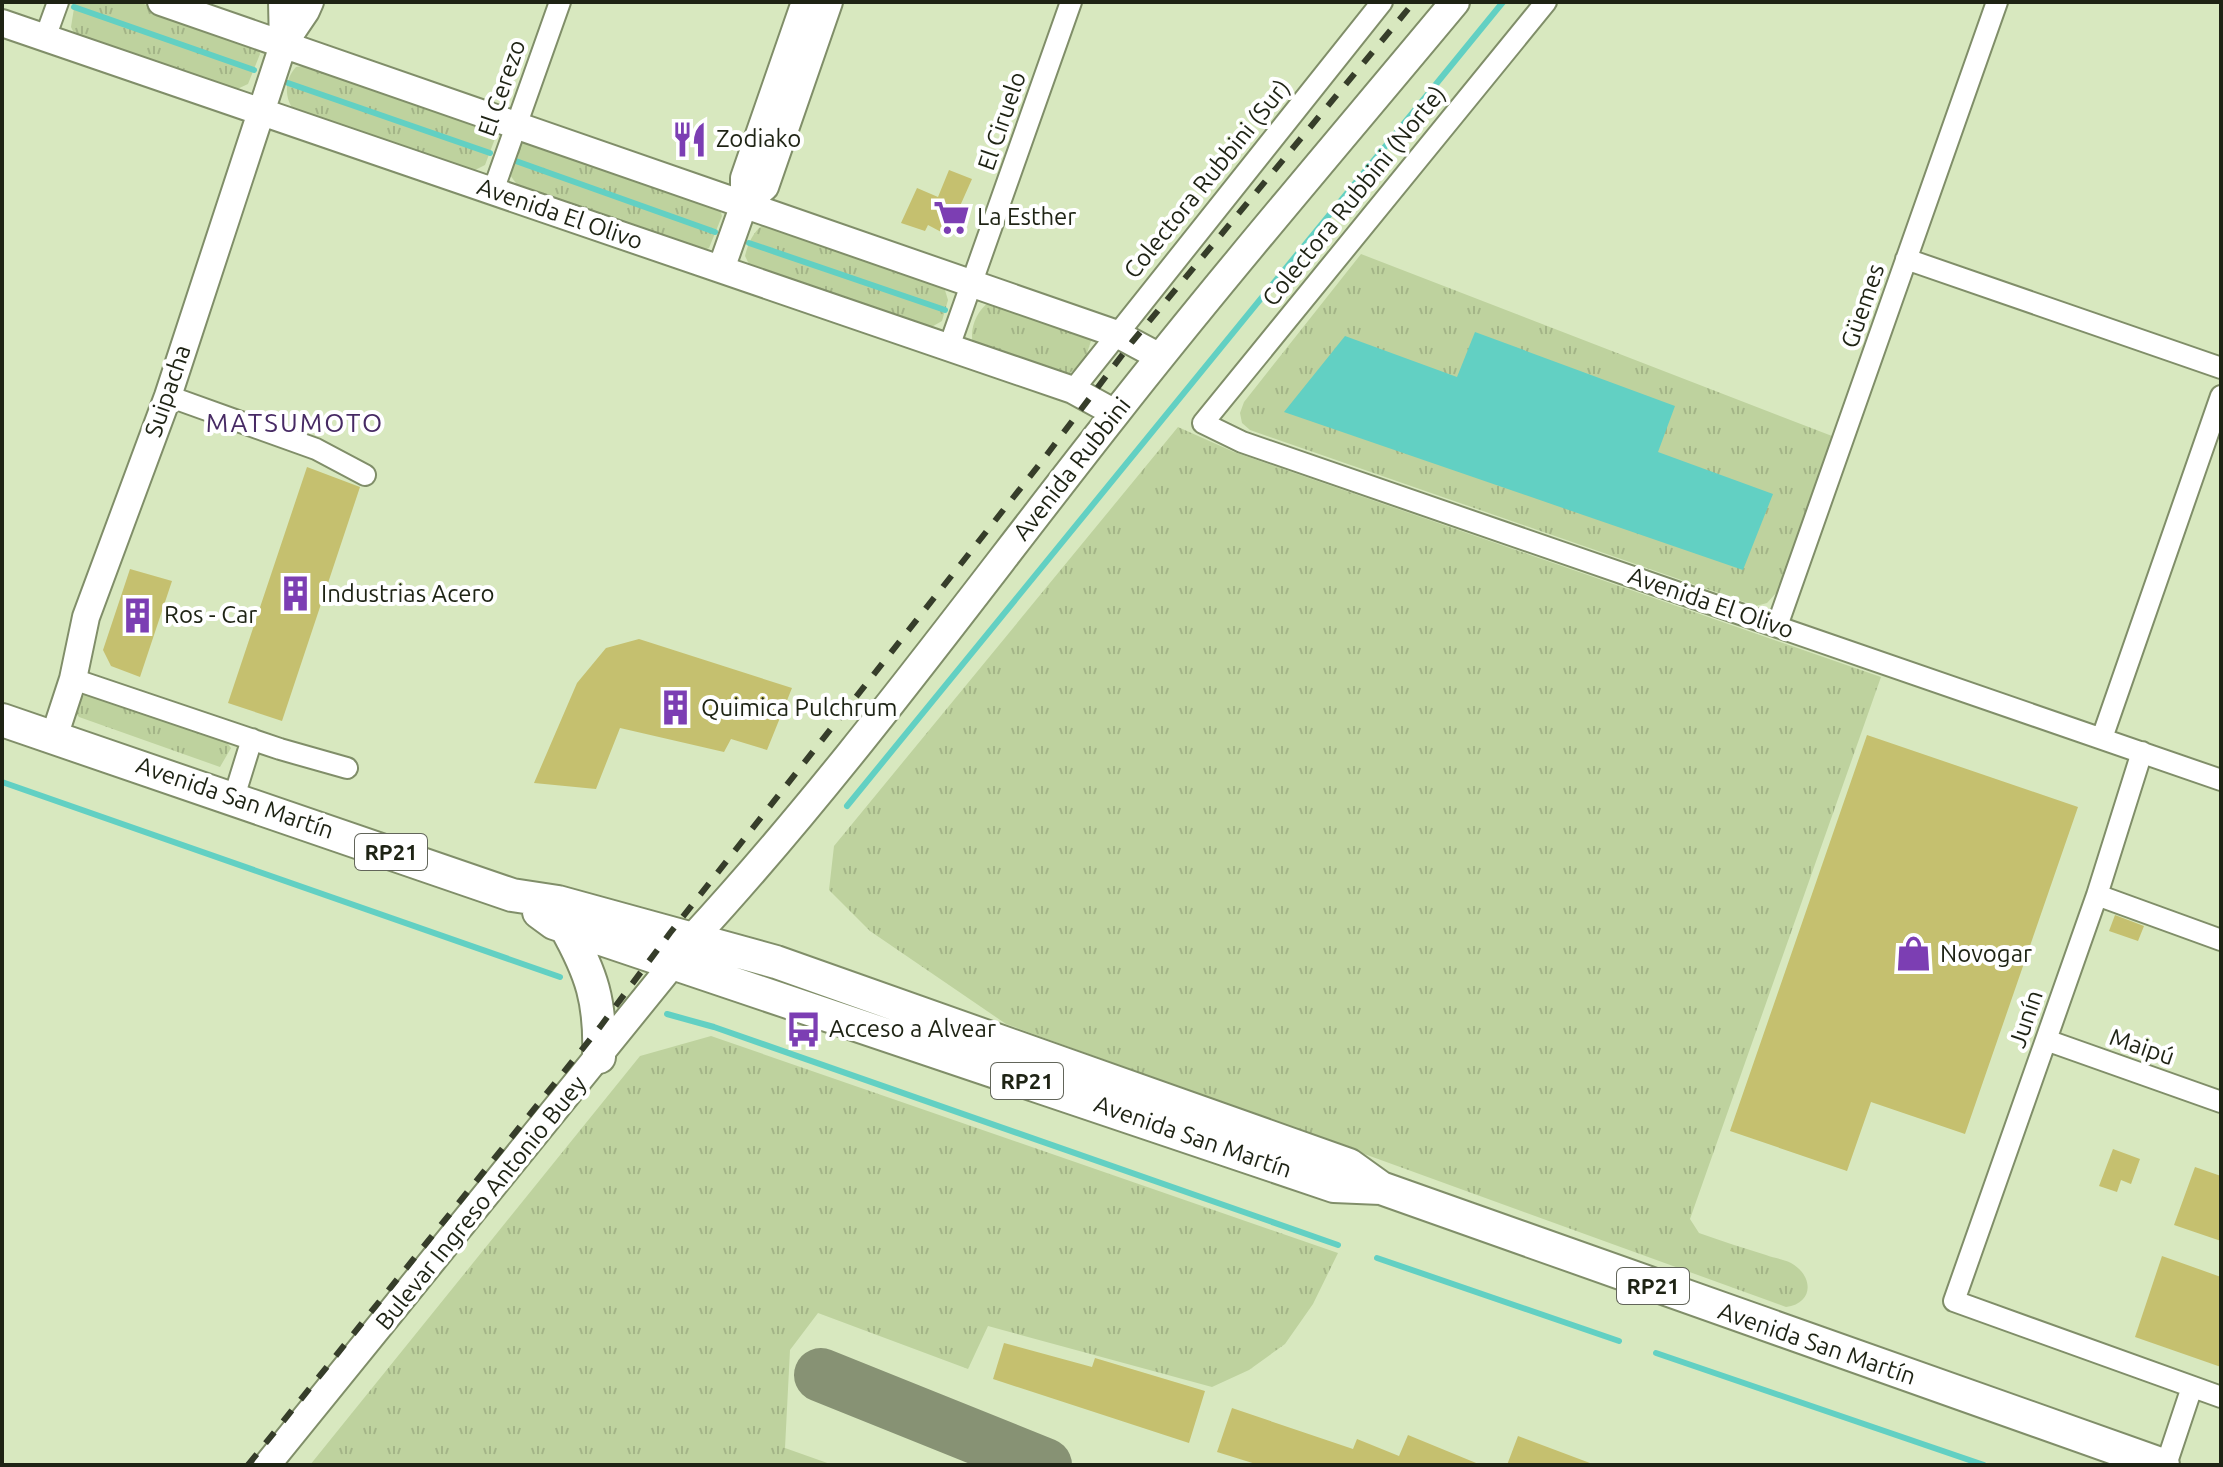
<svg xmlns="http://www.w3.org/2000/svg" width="2223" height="1467" font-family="Ubuntu,sans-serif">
<defs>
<pattern id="grass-tufts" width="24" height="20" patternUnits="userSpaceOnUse" patternTransform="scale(2)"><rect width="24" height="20" fill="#bed29e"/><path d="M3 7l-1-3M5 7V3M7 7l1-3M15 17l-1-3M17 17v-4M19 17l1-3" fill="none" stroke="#a3b487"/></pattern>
</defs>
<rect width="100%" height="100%" fill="#d8e8bf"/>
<path fill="url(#grass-tufts)" d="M75 2H138L251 41 258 46 260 54 248 84 233 91 76 37 71 27Z
M304 66 489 124 496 136 485 165 471 172 295 112C284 98 284 80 296 67Z
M531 137 719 206 722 216 709 248 699 252 518 186 510 175C514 159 516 145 531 137Z
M766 222 944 287 948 300 942 321 928 329 752 270 745 256C749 241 753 232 766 222Z
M1361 254 1832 436 1777 592 1767 603 1756 606 1250 430 1242 423 1240 413 1244 402Z
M989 302 1086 332 1091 341 1084 362 1066 376 973 344C969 328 977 311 989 302Z
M1178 427 1234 452 1881 677 1690 1219 1699 1233C1721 1241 1744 1248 1766 1255 1774 1258 1783 1259 1791 1263 1813 1275 1815 1303 1786 1307L1006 1024 870 931 829 890 834 846Z
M87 693 225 740 231 748 220 767 79 717 74 711 75 703Z
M711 1036 1338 1253 1313 1304 1285 1344 1249 1370 1212 1387 988 1326 968 1369 818 1313 790 1350 785 1448 833 1465H310L640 1056Z"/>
<path fill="#62d0c3" d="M1475 332 1675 406 1658 452 1773 494 1743 570 1284 412 1345 336 1457 377Z"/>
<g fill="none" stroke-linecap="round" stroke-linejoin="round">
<path stroke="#62d0c3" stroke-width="6" d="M74 7 254 70
M288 83 490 153
M513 160 715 232
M749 243 945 310
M2 782 560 977
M847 806 1503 2
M667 1014 714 1027 1338 1245
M1377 1258 1619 1341
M1656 1353 1984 1465"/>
<path stroke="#879274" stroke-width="54" d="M821 1375 1045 1465"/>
</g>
<path fill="#c5c06f" d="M949 170 972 179 960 206 964 207 953 232 948 230 945 234 928 225 925 231 901 223 917 188 938 197Z
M307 467 360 487 282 721 228 703Z
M130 569 172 581 140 677 111 666 103 650Z
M639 639 792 688 767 750 731 739 724 752 620 728 596 789 534 783 577 683 606 648Z
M1867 735 2078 807 1965 1134 1871 1102 1847 1171 1730 1131Z
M2115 915 2144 926 2138 941 2109 931Z
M2113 1149 2140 1159 2131 1184 2121 1180 2117 1192 2099 1186Z
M2195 1167 2221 1176V1241L2174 1225Z
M2162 1256 2221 1277V1367L2135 1337Z
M1004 1343 1092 1367 1095 1358 1205 1391 1189 1443 993 1379Z
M1232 1408 1353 1449 1357 1439 1399 1456 1408 1435 1481 1465H1259L1217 1452Z
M1518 1436 1590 1463V1465H1507Z"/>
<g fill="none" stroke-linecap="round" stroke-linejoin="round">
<defs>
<path id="minor" d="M1546 2 1203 423 1242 442 2221 780
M45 38 58 2
M493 191 560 2
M1906 259 2221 368
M949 347 1071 2
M1073 390 1382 2
M168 396 316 449 365 475
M1777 626 1997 2
M73 679 280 749 347 768
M2102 738 2221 396
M2142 752 2097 895 1954 1301 2221 1397
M234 797 252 739
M2097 895 2221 940
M2046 1040 2221 1102
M2166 1465 2192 1387"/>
<path id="tertiary" d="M161 2 1117 334 1160 357
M282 2 283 45
M2 23 1073 390 1115 413
M744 204 765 187 829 2
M721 269 744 204V178L805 2
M54 737 73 679 86 617 168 396 283 45 306 11 310 2
M267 1465 685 949"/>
<path id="secondary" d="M692 939C844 774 976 590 1115 414 1225 274 1341 139 1455 2"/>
<path id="primary" d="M2 720 512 895 558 902 776 962 1349 1165 1381 1188 2163 1465
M539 912 554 923 1334 1186 1381 1188
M565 926C592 974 601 1002 599 1057"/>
</defs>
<use href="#minor" stroke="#808e69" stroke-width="24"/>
<use href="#tertiary" stroke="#808e69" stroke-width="30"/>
<use href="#secondary" stroke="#808e69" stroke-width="32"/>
<use href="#primary" stroke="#808e69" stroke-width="36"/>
<use href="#minor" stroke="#fff" stroke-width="20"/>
<use href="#tertiary" stroke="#fff" stroke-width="26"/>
<use href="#secondary" stroke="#fff" stroke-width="28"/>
<use href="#primary" stroke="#fff" stroke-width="32"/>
<path stroke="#363d2a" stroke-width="6" stroke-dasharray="14 14" stroke-linecap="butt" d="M248 1465 600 1027 670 933 1042 461 1132 342 1414 2"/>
</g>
<defs>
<symbol id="restaurant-bare" viewBox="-9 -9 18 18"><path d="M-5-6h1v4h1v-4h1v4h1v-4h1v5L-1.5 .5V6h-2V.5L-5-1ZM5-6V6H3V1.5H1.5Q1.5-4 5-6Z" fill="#7c3eb3" stroke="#fff" stroke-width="2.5" paint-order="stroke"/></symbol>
<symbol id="supermarket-bare" viewBox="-9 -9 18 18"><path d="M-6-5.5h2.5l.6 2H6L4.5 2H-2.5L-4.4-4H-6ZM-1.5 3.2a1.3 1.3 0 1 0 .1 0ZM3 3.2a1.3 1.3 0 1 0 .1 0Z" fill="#7c3eb3" stroke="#fff" stroke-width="2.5" paint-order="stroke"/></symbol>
<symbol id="building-bare" viewBox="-9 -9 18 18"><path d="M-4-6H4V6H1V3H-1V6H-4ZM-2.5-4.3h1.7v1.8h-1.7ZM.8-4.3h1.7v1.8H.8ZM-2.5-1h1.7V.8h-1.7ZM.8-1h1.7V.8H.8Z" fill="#7c3eb3" stroke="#fff" stroke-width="2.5" paint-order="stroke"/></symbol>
<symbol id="shop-bare" viewBox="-9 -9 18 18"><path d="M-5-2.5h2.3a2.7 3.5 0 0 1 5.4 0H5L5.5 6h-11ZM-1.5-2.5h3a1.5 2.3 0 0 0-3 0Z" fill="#7c3eb3" stroke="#fff" stroke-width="2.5" paint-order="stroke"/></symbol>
<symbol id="bus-bare" viewBox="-9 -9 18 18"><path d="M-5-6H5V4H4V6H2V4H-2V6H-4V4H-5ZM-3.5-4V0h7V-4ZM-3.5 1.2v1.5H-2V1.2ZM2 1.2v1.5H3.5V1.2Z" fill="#7c3eb3" stroke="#fff" stroke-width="2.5" paint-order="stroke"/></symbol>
</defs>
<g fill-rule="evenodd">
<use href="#restaurant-bare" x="664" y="114" width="51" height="51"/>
<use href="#supermarket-bare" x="926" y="192" width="51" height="51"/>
<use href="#building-bare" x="270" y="568" width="51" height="51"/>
<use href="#building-bare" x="112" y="590" width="51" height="51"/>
<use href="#building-bare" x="650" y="682" width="51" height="51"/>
<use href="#shop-bare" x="1888" y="928" width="51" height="51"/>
<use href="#bus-bare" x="778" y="1004" width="51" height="51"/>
</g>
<g text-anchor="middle" stroke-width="8" stroke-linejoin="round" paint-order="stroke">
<g fill="#fff" stroke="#62655a" stroke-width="2">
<rect x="355" y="834" width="72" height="36" rx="6"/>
<rect x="991" y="1063" width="72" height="36" rx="6"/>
<rect x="1617" y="1268" width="72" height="36" rx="6"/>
</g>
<g font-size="22" font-weight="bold" fill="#1e2314">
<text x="391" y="860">RP21</text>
<text x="1027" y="1089">RP21</text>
<text x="1653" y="1294">RP21</text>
</g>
<g font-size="24" fill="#1e2314" stroke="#fff">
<text transform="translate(502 88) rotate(-71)" y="8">El Cerezo</text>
<text transform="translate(1002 121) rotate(-71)" y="8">El Ciruelo</text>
<text transform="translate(1207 179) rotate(-51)" y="8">Colectora Rubbini (Sur)</text>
<text transform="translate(1354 196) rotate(-51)" y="8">Colectora Rubbini (Norte)</text>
<text transform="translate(560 214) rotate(19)" y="8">Avenida El Olivo</text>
<text transform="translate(1863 306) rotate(-71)" y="8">Güemes</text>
<text transform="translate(168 391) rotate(-71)" y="8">Suipacha</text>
<text transform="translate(1072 469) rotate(-52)" y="8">Avenida Rubbini</text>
<text transform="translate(1711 603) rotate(19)" y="8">Avenida El Olivo</text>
<text transform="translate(235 798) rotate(19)" y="8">Avenida San Martín</text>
<text transform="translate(2026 1019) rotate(-71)" y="8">Junín</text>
<text transform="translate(2142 1047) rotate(19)" y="8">Maipú</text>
<text transform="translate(1193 1137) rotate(19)" y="8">Avenida San Martín</text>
<text transform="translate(481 1203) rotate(-51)" y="8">Bulevar Ingreso Antonio Buey</text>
<text transform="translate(1817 1344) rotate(19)" y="8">Avenida San Martín</text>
</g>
<g font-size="24" fill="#1e2314" stroke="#fff" text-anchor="start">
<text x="716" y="147">Zodiako</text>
<text x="977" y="225">La Esther</text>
<text x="321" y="602">Industrias Acero</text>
<text x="164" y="623">Ros - Car</text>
<text x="701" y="716">Quimica Pulchrum</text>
<text x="1940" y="962">Novogar</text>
<text x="829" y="1037">Acceso a Alvear</text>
</g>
<g font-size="26" letter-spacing="2" fill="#472a64" stroke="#fff">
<text x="295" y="432">MATSUMOTO</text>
</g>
</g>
<rect width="2223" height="1467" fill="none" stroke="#1e2314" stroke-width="8"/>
</svg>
